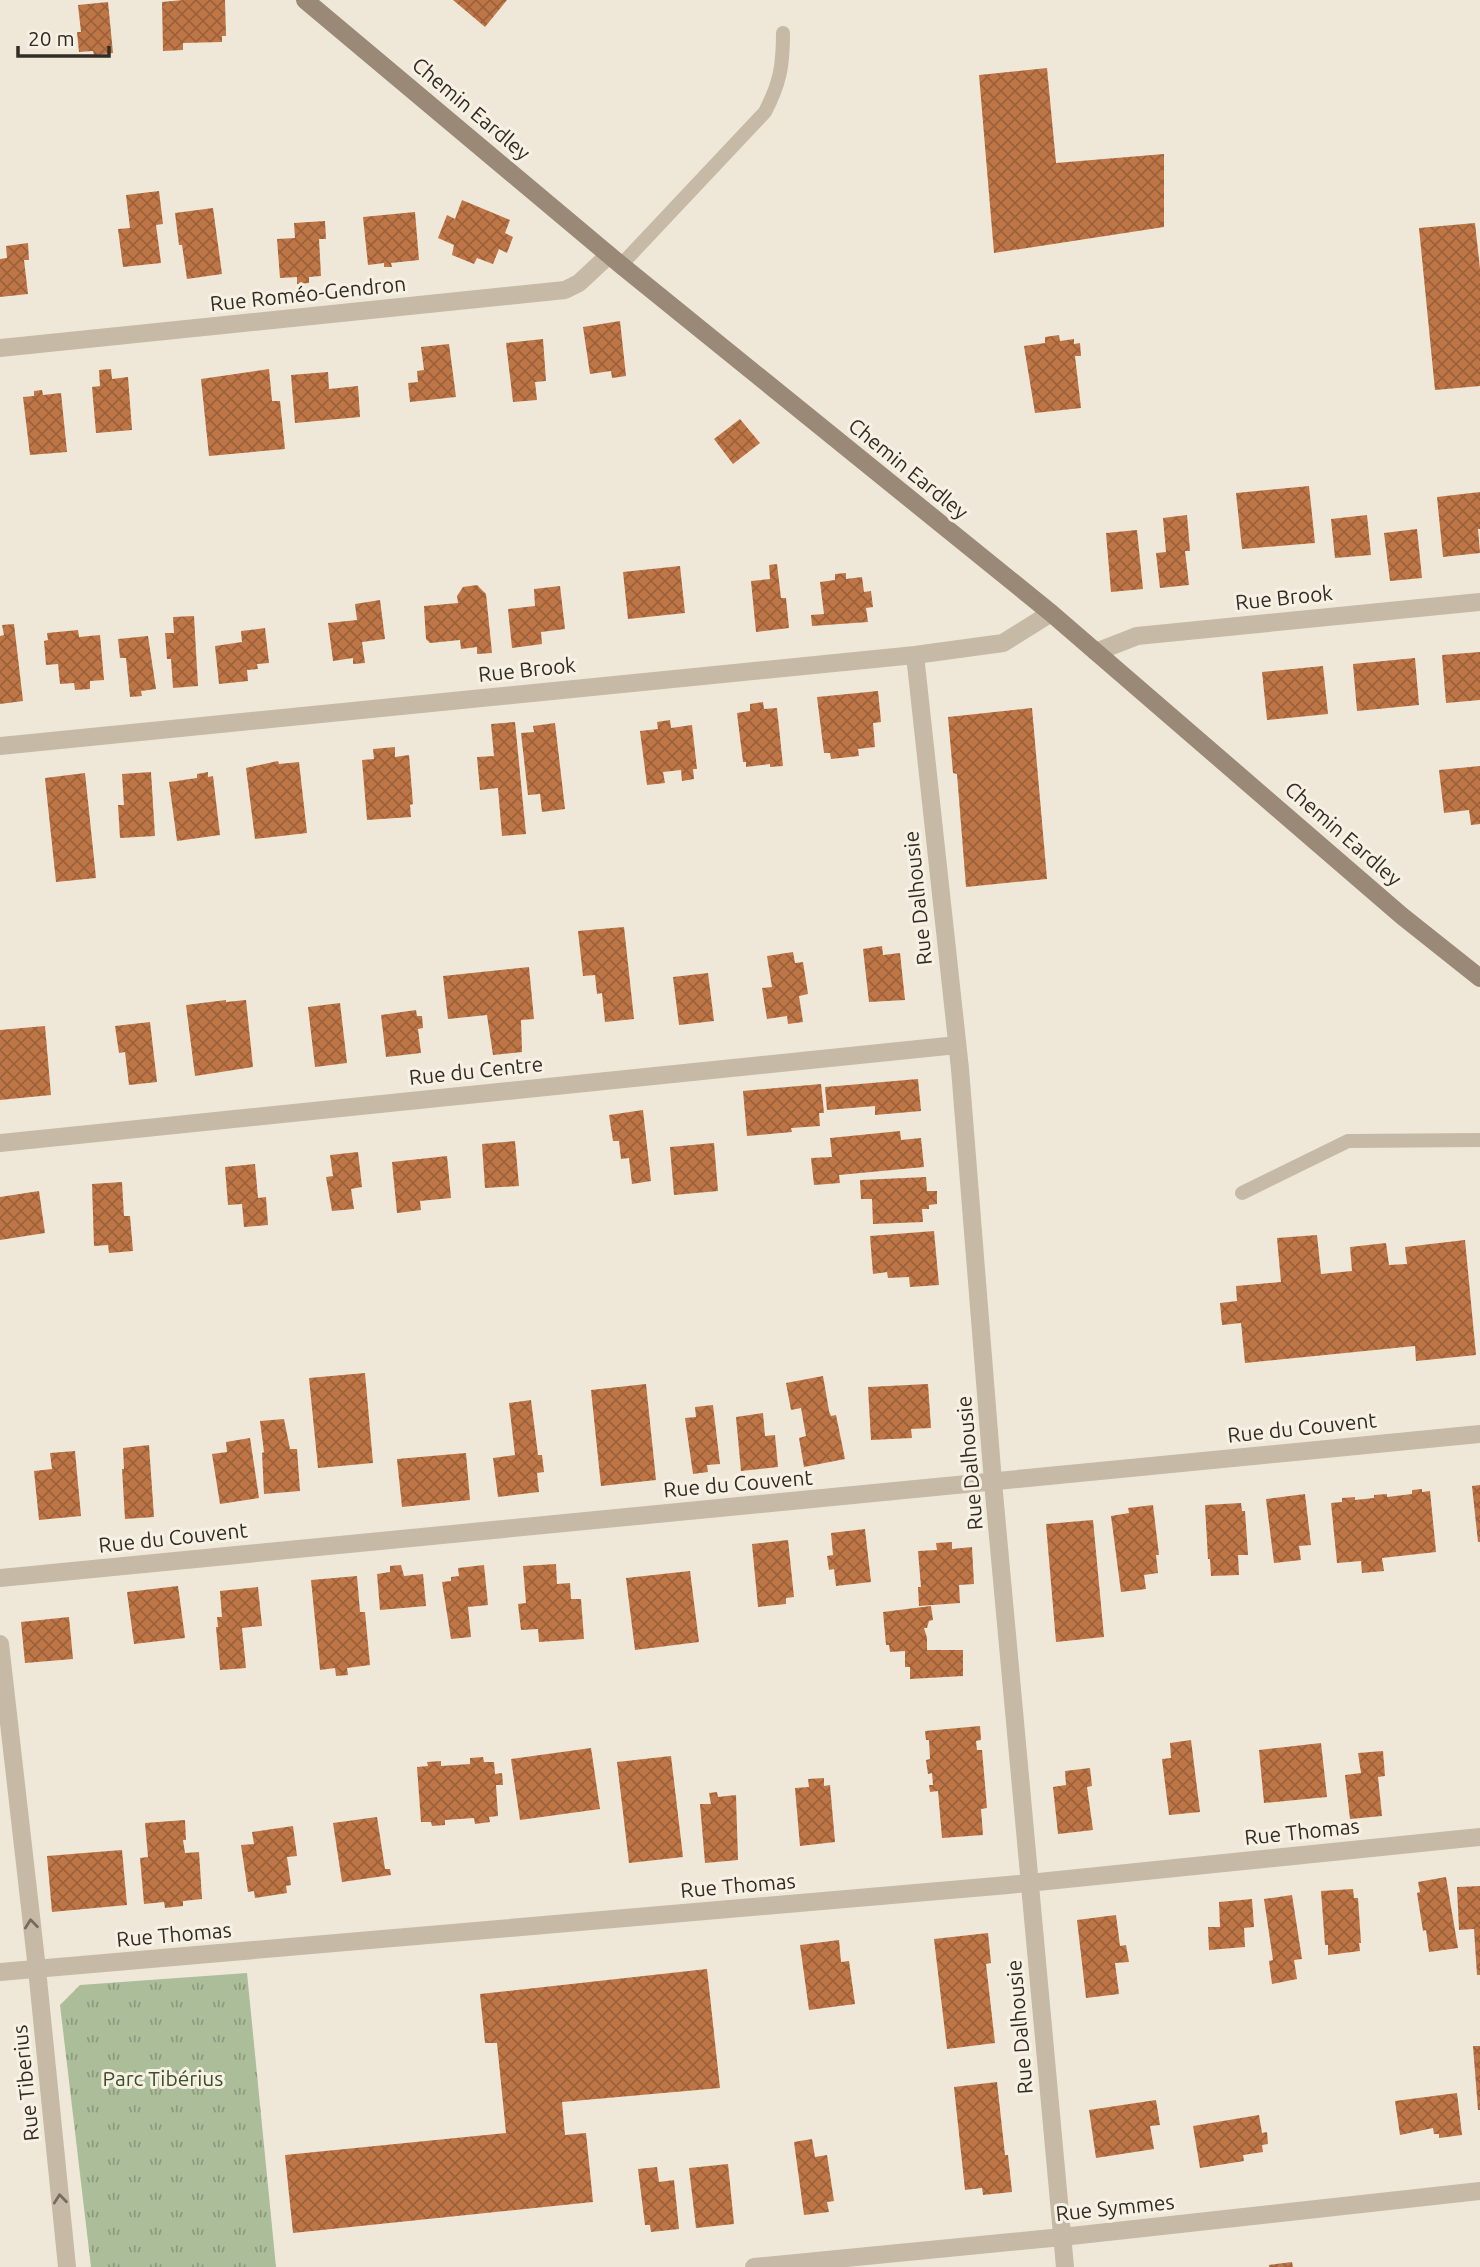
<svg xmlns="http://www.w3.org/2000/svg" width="1480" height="2267" font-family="Ubuntu,sans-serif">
<defs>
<pattern id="park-tufts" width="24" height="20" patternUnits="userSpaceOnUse" patternTransform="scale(1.75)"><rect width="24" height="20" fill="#abbd99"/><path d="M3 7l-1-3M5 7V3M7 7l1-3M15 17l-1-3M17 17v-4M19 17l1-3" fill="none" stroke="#8c9a7d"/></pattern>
<pattern id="building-cross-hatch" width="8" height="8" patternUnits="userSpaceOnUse" patternTransform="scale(1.75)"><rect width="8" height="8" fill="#bf7646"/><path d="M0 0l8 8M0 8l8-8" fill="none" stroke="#9c613a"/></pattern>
</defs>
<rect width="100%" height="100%" fill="#efe8d8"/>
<path fill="url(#park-tufts)" d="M247 1973 276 2267H91L60 2005 80 1985Z"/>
<path fill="url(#building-cross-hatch)" d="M183 0H225L226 36H222V42L183 43V50L163 51 162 2Z
M453 0H507L485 27Z
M108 2 113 53 94 55 93 51 79 52 77 32H81L78 5Z
M1047 68 1056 163 1164 154V227L994 253 979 75Z
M159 191 163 224 156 225 161 263 123 267 118 229 130 228 126 195Z
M462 200 510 220 505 233 513 237 507 253 499 249 493 264 477 258 474 264 452 255 454 245 438 238 447 215 455 219Z
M213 208 222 274 187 279 182 245H179L175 213Z
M415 212 419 260 391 263 392 267H384V263L368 265 363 217Z
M325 221 326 239H319L321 276 309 277V283L297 284V277L280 278 277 239 295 238 294 223Z
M1475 223 1480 269V386L1435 390 1419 228Z
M28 243 29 260H24L28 294 0 297V259L7 258 6 246Z
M620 321 626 376 612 378 611 371 590 374 583 327Z
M1059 335 1060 341 1074 339V344L1080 343 1081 356H1075L1081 408 1035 413 1024 346 1045 343V337Z
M543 339 546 381 535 382 537 400 513 402 506 343Z
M449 344 456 397 410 402 408 383 418 382 417 371 424 370 421 347Z
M111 369 112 379 128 377 132 430 96 433 92 387 100 386 99 370Z
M269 369 272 401H280L285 449 209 456 201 379Z
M328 372 329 389 358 386 360 417 295 423 291 375Z
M42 390 43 395 61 393 67 452 30 455 23 397 34 396V391Z
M740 419 760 443 733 464 714 439Z
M1309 486 1315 543 1242 549 1236 493Z
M1480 492V529H1478L1480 553 1443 557 1437 497Z
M1187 515 1190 551H1185L1189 585 1160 588 1156 553 1166 552 1163 518Z
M1367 515 1371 555 1335 558 1331 519Z
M1417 529 1422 578 1390 581 1384 533Z
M1137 530 1143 589 1111 592 1106 533Z
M777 564 781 598H786L789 628 756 632 751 581 770 579 769 565Z
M680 566 685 613 628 619 623 572Z
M846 573V579L862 577 864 592 871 591 873 607 866 608 868 622 812 626 811 615 824 614 820 582 835 580V574Z
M477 585 486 594 492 653 477 654V647L461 649 460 640 430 643 426 639 424 606 458 603 457 596 463 587Z
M560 586 565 629 541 632 542 644 512 648 508 609 535 606 534 589Z
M380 600 385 639 362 642 365 663 353 664V658L333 661 328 623 357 620 355 604Z
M194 616 198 686 173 688 171 659H167L165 633H174L173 617Z
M14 624 23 701 0 704V636L4 635 2 625Z
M265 628 269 663 257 664 258 669 247 670 248 681 219 684 215 646 242 642 241 631Z
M78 630 79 637 100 635 104 680 90 681V689L75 690 74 683 60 684 58 664 46 665 44 641 48 640 47 633Z
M148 636 156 689 141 691 142 696 130 697 126 658H120L118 639Z
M1480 652V700L1446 703 1442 655Z
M1415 658 1419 705 1357 711 1353 664Z
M1323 666 1328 714 1267 720 1262 672Z
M878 691 881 722 873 723 875 747 858 749 859 756 831 759 830 753H824L817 697Z
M763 702 764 709 777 708 783 766 770 767V764L746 767V762H743L737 713 750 711V704Z
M1032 708 1047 879 966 887 957 774 953 773 948 717Z
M670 720 671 728 692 725 697 769H693L694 779 682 781 681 770 663 772 665 783 647 785 640 731 658 729 657 722Z
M515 722 526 834 502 836 498 788 480 790 477 757 494 756 491 724Z
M555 723 565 809 542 812 540 794 528 795 521 733 534 732 533 726Z
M395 747V757L409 755 413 804 410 805 411 817 367 820 362 760 374 759 373 749Z
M278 761 279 764 299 762 307 833 255 839 246 768Z
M1480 766V824L1471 825 1469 810 1444 813 1439 770Z
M151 772 155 836 120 838 118 805H124L122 774Z
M208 772V777L213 776 220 835 177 841 169 782 197 778V774Z
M85 773 96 878 56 882 45 778Z
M624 927 634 1019 605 1022 602 993 597 994 595 975 583 976 578 931Z
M882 946 883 955 900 953 905 1000 869 1002 863 949Z
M793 952 795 963 803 962 808 994 799 996 803 1022 788 1024 787 1016 767 1019 762 988 772 987 767 956Z
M529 967 534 1019 521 1020 522 1052 493 1055 487 1015 448 1019 443 976Z
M708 973 714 1021 679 1025 673 977Z
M226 1000V1002L246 1000 253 1067 195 1076 186 1005Z
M340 1003 347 1063 315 1067 308 1007Z
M416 1010 417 1016H422L423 1028 418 1029 421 1053 386 1057 381 1015Z
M150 1022 157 1082 129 1085 125 1052 119 1053 115 1026Z
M45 1026 51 1095 0 1100V1030Z
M918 1079 921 1111 875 1115V1106L827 1110 825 1087Z
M821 1084 824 1113H819L820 1126 791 1128 792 1132 747 1136 743 1091Z
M643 1110 651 1181 632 1184 629 1158 621 1159 619 1141H613L609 1115Z
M900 1131 901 1140 921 1138 924 1167 839 1175 840 1183 814 1185 811 1158 832 1157 830 1138Z
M515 1141 519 1186 485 1188 482 1144Z
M714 1143 718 1191 674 1195 670 1147Z
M358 1152 362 1187 351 1189 354 1209 332 1211 326 1177 333 1176 330 1155Z
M447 1156 451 1198 420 1201 421 1210 397 1213 392 1162Z
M255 1164 258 1198 266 1197 268 1225 244 1227 242 1204 228 1205 225 1167Z
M926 1177 927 1191H937V1204L929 1205V1209H922L923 1222 873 1224 872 1199H861L860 1180Z
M122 1182 124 1216H130L133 1251 109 1253 108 1245 94 1246 92 1184Z
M39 1191 45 1233 0 1240V1197Z
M934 1231 939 1285 910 1287 909 1277 888 1278 887 1272 873 1274 870 1236Z
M1317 1235 1321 1274 1352 1271 1350 1247 1386 1243 1389 1265 1407 1264 1405 1247 1465 1240 1476 1355 1416 1361 1415 1346 1245 1363 1241 1323 1222 1325 1220 1303 1237 1301 1236 1286 1281 1282 1277 1238Z
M365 1373 373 1463 318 1468 309 1378Z
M823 1376 829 1411 831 1416 836 1415 845 1459 804 1467 799 1438 806 1436 801 1408 791 1410 786 1383Z
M646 1384 656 1480 601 1486 591 1390Z
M928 1384 931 1428 911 1429 912 1438 871 1440 868 1387Z
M531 1400 538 1455H542L544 1472 537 1473 539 1492 498 1497 493 1458 515 1455 509 1403Z
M713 1405 720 1464 707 1465 708 1472 693 1474 685 1418 696 1417 695 1407Z
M763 1413 765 1436 775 1435 778 1467 741 1471 736 1417Z
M284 1419 290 1449H297L300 1491 264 1494 262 1453 264 1452 260 1421Z
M250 1438 259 1498 220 1504 212 1454 227 1452 226 1442Z
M149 1445 154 1517 125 1519 122 1469H124L123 1448Z
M75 1451 81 1516 39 1520 34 1471 52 1469 50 1453Z
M466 1453 470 1500 402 1507 397 1459Z
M1480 1485V1542H1478L1472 1486Z
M1422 1489V1492L1430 1491 1436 1552 1382 1558 1384 1571 1362 1573 1361 1561 1337 1563 1331 1503 1342 1502V1498L1355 1497V1500L1374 1498V1495L1387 1494V1497L1412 1494V1490Z
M1305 1494 1311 1545 1299 1546 1301 1560 1274 1563 1266 1499Z
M1241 1503 1242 1511H1245L1248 1555H1238L1239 1575 1211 1576 1210 1559H1208L1205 1505Z
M1153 1505 1159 1555H1156L1158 1573 1144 1575 1146 1589 1121 1592 1111 1516 1129 1513 1128 1508Z
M1093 1520 1104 1637 1056 1642 1046 1524Z
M865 1529 871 1582 836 1586 834 1569 829 1570 827 1556 833 1555 831 1533Z
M788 1540 794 1597 786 1598V1604L758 1607 752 1544Z
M952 1542V1549L972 1547 974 1584 959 1585 960 1603 919 1606 918 1587H921L918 1551 937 1550 936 1543Z
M556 1564 557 1584 570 1583 571 1599H581L584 1639 539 1642 538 1629 521 1630 518 1604 526 1603 523 1566Z
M401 1565 404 1576 423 1574 426 1606 380 1610 377 1574 390 1572V1566Z
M484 1565 488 1605 468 1607 471 1637 451 1639 442 1582 451 1581V1577L459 1576 458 1568Z
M690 1571 699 1642 635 1650 626 1578Z
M357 1576 360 1612H365L370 1665 347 1668 348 1675 336 1676 335 1668 320 1670 311 1580Z
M178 1586 185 1638 134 1644 127 1592Z
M258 1587 262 1626 242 1628 246 1668 220 1670 216 1627H218L217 1617H222L220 1591Z
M931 1606 933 1620 929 1621 927 1628H924L927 1638V1650H963V1676L910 1679V1667H905V1651L890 1652 889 1645H886L883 1612Z
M69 1617 73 1659 25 1663 21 1622Z
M980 1726 981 1740 976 1741 977 1750H982L987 1808 981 1809 983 1835 942 1838 938 1791 930 1792 929 1785H933L932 1773 928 1774 926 1760 930 1759 929 1740H926L925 1731Z
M1191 1740 1200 1812 1169 1815 1162 1759 1171 1758 1170 1743Z
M1321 1743 1327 1797 1264 1803 1259 1750Z
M591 1748 600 1809 520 1820 511 1759Z
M1383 1751 1385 1776 1378 1777 1382 1816 1350 1819 1345 1775 1361 1773 1358 1753Z
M671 1756 683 1857 629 1863 617 1762Z
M483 1757 484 1762H494L495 1774 502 1773 503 1785H496L498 1816 489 1817 490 1822 475 1824 474 1818 445 1820V1825L432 1826 431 1822H421L417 1767 428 1766 427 1762 441 1761V1766L470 1764V1758Z
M1090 1768 1092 1786 1087 1787 1093 1830 1058 1834 1053 1787 1066 1785 1065 1771Z
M824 1778V1786L830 1785 835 1842 800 1846 795 1788 809 1787 808 1779Z
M717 1792 718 1797 736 1795 738 1860 705 1863 700 1804H711L709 1793Z
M377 1817 385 1869H390L391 1875 342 1882 333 1823Z
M185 1820 186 1840H183L185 1853 199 1852 202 1899 183 1901V1906L165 1908 164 1902 144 1904 140 1858 148 1857 145 1823Z
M293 1826 297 1856 287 1857 291 1885 286 1886 287 1893 255 1898 254 1891 248 1892 241 1845 254 1844 252 1832Z
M122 1850 127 1905 52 1912 47 1856Z
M1446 1877 1458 1948 1429 1952 1426 1930 1423 1931 1417 1893 1420 1892 1418 1882Z
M1480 1886V1975H1477L1474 1929 1459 1930 1457 1887Z
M1353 1889 1354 1898H1358L1361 1943H1359L1360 1951 1328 1955V1945H1325L1321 1891Z
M1292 1895 1302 1959 1294 1960 1297 1979 1272 1984 1269 1961 1273 1960 1264 1899Z
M1252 1899 1254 1927 1244 1928 1245 1947 1209 1950 1208 1927H1220L1219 1902Z
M1116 1915 1120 1946 1126 1945 1129 1962 1115 1963 1119 1994 1086 1998 1077 1920Z
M988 1933 991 1963 986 1964 995 2043 947 2049 934 1939Z
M839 1940 841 1962 849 1961 855 2004 809 2010 800 1945Z
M707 1969 720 2088 562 2102 565 2135 586 2133 593 2202 293 2233 285 2155 506 2133 497 2043H485L480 1994Z
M1473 2046H1480V2110H1478Z
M997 2082 1005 2155H1008L1012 2192 983 2195 982 2188 965 2190 954 2087Z
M1457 2093 1462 2135 1439 2138V2134H1434L1433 2128 1400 2135 1395 2101Z
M1156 2100 1160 2125 1150 2126 1154 2149 1096 2158 1089 2110Z
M1259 2115 1262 2133 1267 2132 1268 2144 1262 2145 1263 2152 1243 2155 1244 2161 1200 2168 1193 2126Z
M812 2139 815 2157 827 2155 834 2201 827 2202 829 2212 804 2215 794 2142Z
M728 2164 734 2224 696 2228 689 2168Z
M657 2167 659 2182 674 2180 679 2229 651 2232 650 2225H645L638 2169Z
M1292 2262 1293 2267H1269V2265Z"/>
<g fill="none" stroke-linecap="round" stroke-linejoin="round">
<path stroke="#c6b9a5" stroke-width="14" d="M621 265 765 112C780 83 783 66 783 33
M1242 1193 1348 1141 1480 1140"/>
<path stroke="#c6b9a5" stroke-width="18" d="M0 348 565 290 579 283 609 255
M1096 652 1137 636 1480 602
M915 655 960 1069 993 1482 1065 2267
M0 746 915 655 1003 643 1051 613
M0 1143 957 1045
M0 1578 1480 1434
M0 1644 37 1969 67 2267
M0 1972 1008 1885 1480 1837
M754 2267 1062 2237 1480 2191"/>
<path stroke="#9a8977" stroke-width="18" d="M305 0 621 265 1051 613 1402 916 1480 978"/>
</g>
<defs><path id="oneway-chevron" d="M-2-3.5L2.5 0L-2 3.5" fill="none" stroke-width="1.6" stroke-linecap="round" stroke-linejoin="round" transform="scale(1.75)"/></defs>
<g stroke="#756b5f">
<use href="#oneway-chevron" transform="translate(31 1924) rotate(-96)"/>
<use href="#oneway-chevron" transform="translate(60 2199) rotate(-96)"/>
</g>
<g text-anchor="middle" stroke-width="6" stroke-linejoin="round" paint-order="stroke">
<g font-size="21" fill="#322c26" stroke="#f7f1e4">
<text transform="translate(471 109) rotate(40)" y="7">Chemin Eardley</text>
<text transform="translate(308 294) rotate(-6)" y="7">Rue Roméo-Gendron</text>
<text transform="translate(908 469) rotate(39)" y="7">Chemin Eardley</text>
<text transform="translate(1284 598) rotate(-6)" y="7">Rue Brook</text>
<text transform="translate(527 670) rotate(-6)" y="7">Rue Brook</text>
<text transform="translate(1343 834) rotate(41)" y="7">Chemin Eardley</text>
<text transform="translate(918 898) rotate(-96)" y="7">Rue Dalhousie</text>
<text transform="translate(476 1071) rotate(-6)" y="7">Rue du Centre</text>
<text transform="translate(1302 1428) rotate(-6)" y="7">Rue du Couvent</text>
<text transform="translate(970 1463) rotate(-95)" y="7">Rue Dalhousie</text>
<text transform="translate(738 1484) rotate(-5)" y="7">Rue du Couvent</text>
<text transform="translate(173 1538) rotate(-6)" y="7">Rue du Couvent</text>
<text transform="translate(1302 1832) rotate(-6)" y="7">Rue Thomas</text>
<text transform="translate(738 1886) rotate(-5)" y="7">Rue Thomas</text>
<text transform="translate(174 1935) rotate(-5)" y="7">Rue Thomas</text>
<text transform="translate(1020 2027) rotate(-95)" y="7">Rue Dalhousie</text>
<text transform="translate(26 2083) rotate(-96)" y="7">Rue Tiberius</text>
<text transform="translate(1115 2208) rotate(-6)" y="7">Rue Symmes</text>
</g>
<g font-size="21" fill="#3c4f2b" stroke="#f7f1e4">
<text x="163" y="2086">Parc Tibérius</text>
</g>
</g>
<path d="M18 46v10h91v-10" fill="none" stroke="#322c26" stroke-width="3.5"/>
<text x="28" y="46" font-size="21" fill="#322c26" stroke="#f7f1e4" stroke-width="5" paint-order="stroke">20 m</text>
</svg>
